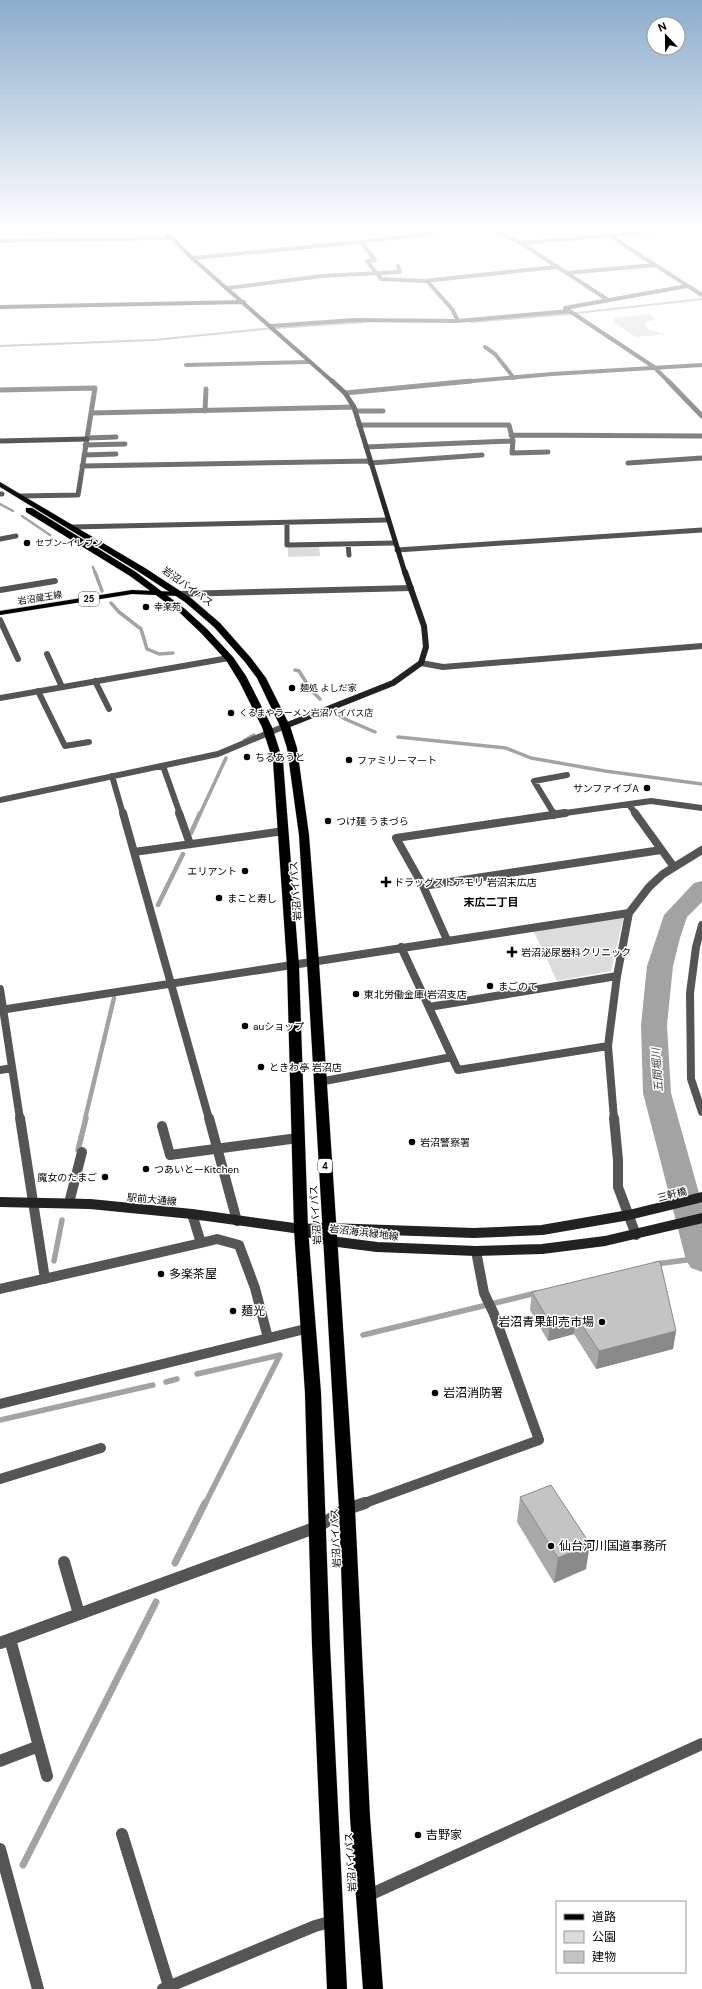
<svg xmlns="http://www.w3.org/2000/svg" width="702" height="1989" font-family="'DM Sans','Noto Sans JP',sans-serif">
<rect width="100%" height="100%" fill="#fff"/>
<path fill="#dcdcdc" d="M650 314 655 320 648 321 645 323 647 329 667 334 636 337 613 322 615 318Z
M319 545 320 556 288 557V546Z
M624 916 611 971 557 981 533 930Z"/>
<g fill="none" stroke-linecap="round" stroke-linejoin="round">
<path stroke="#a3a3a3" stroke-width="2" d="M471 322 568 314 702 299
M0 346 154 340 263 329 363 322"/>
<path stroke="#a3a3a3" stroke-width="2.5" d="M0 504 13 511
M22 516 50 535
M93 567 95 573"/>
<path stroke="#a3a3a3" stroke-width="3.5" d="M95 572 102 591
M111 603 119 612 141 629 147 649 159 654 173 653
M295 670 299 671 311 690 320 699
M335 712 345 719 375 732
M398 737 506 748 531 758 605 771 702 784
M245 740 254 735
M200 814 226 758"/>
<path stroke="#a3a3a3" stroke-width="4.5" d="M191 833 200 813
M158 905 183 854
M85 1119 114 998"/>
<path stroke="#a3a3a3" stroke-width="5.5" d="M78 1150 86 1118
M54 1261 62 1220
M656 1264 701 1258
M363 1335 536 1293
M197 1374 280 1355
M166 1382 177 1379
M0 1420 153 1385
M205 1504 280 1355"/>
<path stroke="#a3a3a3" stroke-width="7" d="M175 1563 205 1503
M23 1865 156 1602"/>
<path fill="#a3a3a3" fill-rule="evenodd" d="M702 881V902L687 917 680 938 673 966 667 1025 671 1093 702 1204V1272L691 1268 686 1260 643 1093 641 1025 647 966 664 915 694 883Z"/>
<defs>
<path id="primary" d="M132 590 179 592 183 594 179 596 132 594 0 615V611Z"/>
<path id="highway" d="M0 482 145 568 191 598 220 623 251 658 266 678 290 726 297 748 309 835 319 963 355 1509 370 1817 383 1989H363L350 1817 339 1509 307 963 299 835 287 748 280 726 257 678 245 662 214 627 185 602 139 572 0 487Z
M26 508H32L136 572 185 609 207 629 233 657 246 676 272 727 283 761 299 966 308 1229 321 1393 330 1645 347 1989H327L312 1645 305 1393 294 1229 287 966 273 761 262 727 240 683 226 660 201 633 179 612 130 576 26 512Z"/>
</defs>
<use href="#primary" stroke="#dbdbdb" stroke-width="1"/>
<use href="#highway" stroke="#dbdbdb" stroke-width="1"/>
<path stroke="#555" stroke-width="4" d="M496 231 521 243 608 300
M607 234 702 295
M0 241 172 238
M361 242 375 260 367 261 381 279 424 281 556 267
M521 243 662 231
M192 258 361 242 447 231
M566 273 655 265
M427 281 452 309 458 321
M228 288 322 276 400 272 398 266
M270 326 354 320 458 321 570 311
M485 347 495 354 514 378
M186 365 310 362
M461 382 552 374 702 365
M669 382 654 367 565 308 687 286"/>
<path stroke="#555" stroke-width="5" d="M668 381 702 416
M0 390 95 388 78 495 20 496
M345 393 471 381
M205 411 206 389
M355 411H383
M91 413 354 407
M359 425H509L513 441 366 447
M511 435 702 436
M87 438 116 437
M513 441 512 453 548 452
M85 445 125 444
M84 455 116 454
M370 463 482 455
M628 463 702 458
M82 466 370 461
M0 494H2
M287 523V545L395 543
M72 527 387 520
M0 539 16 536
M348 544 349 555
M397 550 702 530"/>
<path stroke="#555" stroke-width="6" d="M0 590 55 581
M179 594 411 588
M0 620 18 659
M47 654 62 687
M421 663 443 667 702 646
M95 681 109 709
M38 691 65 746 89 742
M0 698 229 658
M163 766 180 814
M112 776 123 814
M0 800 218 754 285 726
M629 805 636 814
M554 814 534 781 567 775
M558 814 651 801 702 808"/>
<path stroke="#555" stroke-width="8" d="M123 813 209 1119
M179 813 190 844
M553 813 554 815
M635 813 674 867
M134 852 284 831
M423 886 661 850
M702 925 696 947 690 993 691 1079 702 1112
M447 940 423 886 396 838 565 813
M401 947 458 1070 608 1046
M0 989 20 1119
M429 1007 617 976
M0 1010 629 913
M0 1070 12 1068
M319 1082 452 1057
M614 1119 608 1046 617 976 629 913 649 887 663 874 702 850"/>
<path stroke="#555" stroke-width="10" d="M20 1118 45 1279
M209 1118 237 1221
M614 1118 618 1160V1187L636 1235
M162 1126 170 1155 298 1138
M69 1203 82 1152
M201 1243 217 1239 239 1245 255 1288 268 1338
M0 1289 201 1243 192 1214
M0 1404 309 1328
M0 1479 101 1448
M362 1504 539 1440 494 1314 484 1293 476 1251"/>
<path stroke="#555" stroke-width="12" d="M64 1562 79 1614
M10 1639 47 1776
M0 1643 317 1527 347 1509 365 1503
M0 1761 39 1746
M122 1834 169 1986
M0 1849 38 1989
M367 1896 702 1744
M163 1989 315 1926 333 1921"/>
<path stroke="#222" stroke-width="4" d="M165 231 192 258 333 382
M0 307 244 302"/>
<path stroke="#222" stroke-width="5" d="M332 381 345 393 354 407 405 573
M0 441 87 439"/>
<path stroke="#222" stroke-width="6" d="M285 726 393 683 421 663 426 647 424 626 405 572"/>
<path stroke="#222" stroke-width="10" d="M0 1202 90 1204 192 1214 301 1229 329 1228 474 1233 542 1230 629 1215 702 1197
M304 1230 330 1241 377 1247 476 1251 542 1249 605 1241 702 1218"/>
<use href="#primary" fill="#000" fill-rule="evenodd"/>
<use href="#highway" fill="#000" fill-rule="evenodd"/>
</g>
<path fill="#a9a9a9" d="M532 1292 676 1331 673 1349 596 1369 574 1334 548 1341 530 1310Z
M520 1497 586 1569 554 1583 517 1522Z"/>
<path fill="#898989" d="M576 1316 574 1334 548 1341 550 1323Z
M676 1331 673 1349 596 1369 599 1351Z
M590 1544 586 1569 554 1583 558 1558Z"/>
<path fill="#c4c4c4" stroke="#898989" d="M660 1261 676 1331 599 1351 576 1316 550 1323 532 1292Z
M551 1485 590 1544 558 1558 520 1497Z"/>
<linearGradient id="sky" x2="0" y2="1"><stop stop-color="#8cadcc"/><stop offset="0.45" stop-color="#fff"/><stop offset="1" stop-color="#fff" stop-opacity="0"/></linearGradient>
<rect width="702" height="509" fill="url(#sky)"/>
<g fill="#000" stroke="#fff" stroke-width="1.5">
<circle cx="27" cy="543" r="4"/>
<circle cx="146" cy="607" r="4"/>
<circle cx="292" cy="688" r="4"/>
<circle cx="231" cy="713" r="4"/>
<circle cx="247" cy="757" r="4"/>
<circle cx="349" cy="760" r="4"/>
<circle cx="647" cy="788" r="4"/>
<circle cx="328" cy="821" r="4"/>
<circle cx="245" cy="871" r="4"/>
<path d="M384 876h4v4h4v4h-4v4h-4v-4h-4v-4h4z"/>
<circle cx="219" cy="898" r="4"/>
<path d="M510 946h4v4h4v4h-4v4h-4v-4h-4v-4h4z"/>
<circle cx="490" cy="986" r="4"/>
<circle cx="356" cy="994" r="4"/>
<circle cx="245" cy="1026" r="4"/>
<circle cx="261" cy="1067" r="4"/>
<circle cx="412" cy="1142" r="4"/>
<circle cx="146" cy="1169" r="4"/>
<circle cx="105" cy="1177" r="4"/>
<circle cx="161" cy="1274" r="4"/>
<circle cx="233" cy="1311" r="4"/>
<circle cx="602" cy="1322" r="4"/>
<circle cx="435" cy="1393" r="4"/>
<circle cx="551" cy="1546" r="4"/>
<circle cx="418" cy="1835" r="4"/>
</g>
<g text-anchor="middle" stroke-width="3" stroke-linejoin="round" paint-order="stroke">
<g font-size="9" fill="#000" stroke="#fff" text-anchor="start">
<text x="35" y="546">セブン-イレブン</text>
<text x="154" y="610">幸楽苑</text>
<text x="300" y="691">麺処 よしだ家</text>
<text x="239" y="716">くるまやラーメン岩沼バイパス店</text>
</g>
<g font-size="9" fill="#000" stroke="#fff">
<text transform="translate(40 598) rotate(-9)" y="3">岩沼蔵王線</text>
</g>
<g fill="#fff" stroke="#4c4c4c" stroke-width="1">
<rect x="79" y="592" width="20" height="14" rx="3"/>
<rect x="318" y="1159" width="14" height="14" rx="3"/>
</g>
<g font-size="9" font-weight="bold" fill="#000">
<text x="89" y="602">25</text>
<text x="325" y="1169">4</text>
</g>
<g font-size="10" fill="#000" stroke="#fff">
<text transform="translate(188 586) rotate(36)" y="4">岩沼バイパス</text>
<text transform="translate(295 891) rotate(-94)" y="4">岩沼バイパス</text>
<text transform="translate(672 1194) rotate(-14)" y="4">三軒橋</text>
<text transform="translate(152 1199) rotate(5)" y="4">駅前大通線</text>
<text transform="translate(315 1215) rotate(-94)" y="4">岩沼バイパス</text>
<text transform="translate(364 1232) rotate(7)" y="4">岩沼海浜緑地線</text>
<text transform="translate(335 1538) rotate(-93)" y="4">岩沼バイパス</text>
<text transform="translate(350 1862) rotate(-94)" y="4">岩沼バイパス</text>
</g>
<g font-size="10" fill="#000" stroke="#fff" text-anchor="start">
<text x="255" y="761">ちるあうと</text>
<text x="357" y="764">ファミリーマート</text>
<text x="639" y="792" text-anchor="end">サンファイブA</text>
<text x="336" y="825">つけ麺 うまづら</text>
<text x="237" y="875" text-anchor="end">エリアント</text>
<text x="394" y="886">ドラッグストアモリ 岩沼末広店</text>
<text x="227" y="902">まこと寿し</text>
<text x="521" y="956">岩沼泌尿器科クリニック</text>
<text x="498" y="990">まごのて</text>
<text x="364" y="998">東北労働金庫 岩沼支店</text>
<text x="253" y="1030">auショップ</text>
<text x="269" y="1071">ときわ亭 岩沼店</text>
<text x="420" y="1146">岩沼警察署</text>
<text x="154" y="1173">つあいとーKitchen</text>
<text x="97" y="1181" text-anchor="end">魔女のたまご</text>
</g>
<g font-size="11" font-weight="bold" fill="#000" stroke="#fff">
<text x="491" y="906">末広二丁目</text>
</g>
<g font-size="11" font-style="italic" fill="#444" stroke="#fff">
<text transform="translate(657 1070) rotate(-94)" y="4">五間堀川</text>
</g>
<g font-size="12" fill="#000" stroke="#fff" text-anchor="start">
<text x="169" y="1278">多楽茶屋</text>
<text x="241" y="1315">麺光</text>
<text x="594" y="1326" text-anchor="end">岩沼青果卸売市場</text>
<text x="443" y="1397">岩沼消防署</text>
<text x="559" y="1550">仙台河川国道事務所</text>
<text x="426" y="1839">吉野家</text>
</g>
</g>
<rect x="556" y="1901" width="130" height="72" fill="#ffffff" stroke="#999999"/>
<rect x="564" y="1914" width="20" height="6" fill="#000000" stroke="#999999"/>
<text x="592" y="1921" font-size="12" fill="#000000">道路</text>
<rect x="564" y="1931" width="20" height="12" fill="#dcdcdc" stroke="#999999"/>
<text x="592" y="1941" font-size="12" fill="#000000">公園</text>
<rect x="564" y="1951" width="20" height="12" fill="#c4c4c4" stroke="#999999"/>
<text x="592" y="1961" font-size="12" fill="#000000">建物</text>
<g transform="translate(666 36) rotate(338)"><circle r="19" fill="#ffffff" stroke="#999999"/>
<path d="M0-3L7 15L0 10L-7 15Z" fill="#000000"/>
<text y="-6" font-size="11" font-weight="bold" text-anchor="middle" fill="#000000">N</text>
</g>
</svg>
